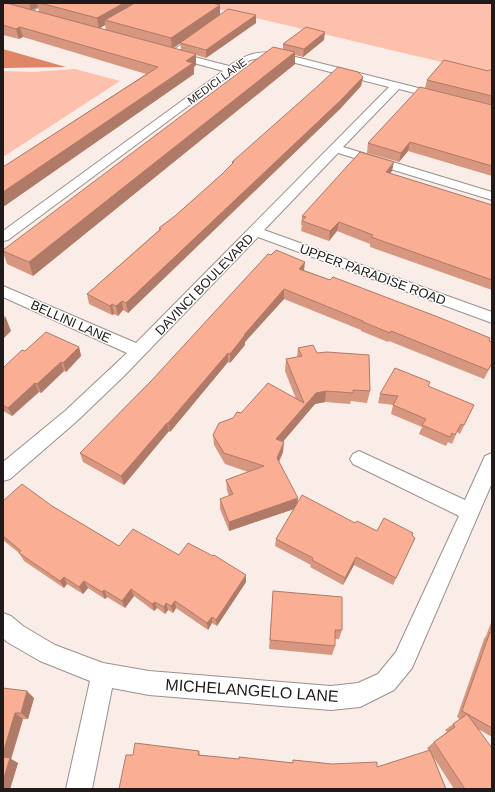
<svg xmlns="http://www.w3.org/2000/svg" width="495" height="792" font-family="Helvetica,sans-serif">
<rect width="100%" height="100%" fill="#faede8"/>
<path fill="#fdc0ac" d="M192 3H492V74L231 12Z
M75 69 120 81 3 157V71L32 72Z"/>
<path fill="#e08566" d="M3 49 66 67 3 68Z"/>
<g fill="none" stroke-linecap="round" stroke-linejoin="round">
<defs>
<path id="service" d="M48 3H54L31 15 27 14Z
M189 39 193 40 173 55H169V53Z"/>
<path id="minor" d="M175 52 229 66C247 54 254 52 276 52L442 94 443 96 438 99 399 89 343 147 492 192V200L338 153 264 230 492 312V323L258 237 124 376 77 421 10 479 3 481V462L65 411 127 353 3 297V286L136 343 389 87 276 58H260L250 60 8 240 3 241V231L223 71 172 57 170 55Z
M359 451 465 500 485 456 492 453V483L412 668 394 690 360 707 331 710 149 695 112 688 92 789H66L90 681 40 661 7 642 3 638V613L11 616 23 626 55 645 103 663 149 671 331 686 358 683 378 674 396 652 459 516 353 464 350 459 353 454Z"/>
</defs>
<use href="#service" stroke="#9b8f8b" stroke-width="2"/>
<use href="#minor" stroke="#9b8f8b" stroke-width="2"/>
<use href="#service" fill="#fff" fill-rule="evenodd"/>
<use href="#minor" fill="#fff" fill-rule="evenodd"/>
</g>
<path fill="#d7967f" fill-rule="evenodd" d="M3 3H212L220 15 256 23 206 58 196 55V65L194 67V74L3 207V167L146 74 23 37 19 39 3 35ZM38 7 39 12 32 10ZM105 25 106 30 99 28ZM180 43 181 50 173 48Z
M324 40 303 57 295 55V64L33 276 7 264 3 252V250L283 49V44Z
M492 70V176L408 151 399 162 367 153 368 143 425 88 427 80Z
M363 77 361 86 340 109 128 313 123 310 118 316 114 314 112 315 89 304 87 294 159 230V228L175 216 221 175 232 164V162Z
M392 171 390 173 492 205V290L370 247V244L337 231 329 241 301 231 302 225H301L302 216Z
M304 270 492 342V364L484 379 389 341 388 342 361 331V330L284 299 245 342V345L230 363 228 362 170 432 169 431 124 485 83 462 80 453Z
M79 347 81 356 66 372 64 371 41 393 39 392 12 416 3 411V412V368L25 351Z
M298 348 317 353 370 391 367 403 351 401 350 404 325 402 315 404 283 441V452L279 462 298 503 377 531 412 535 415 538 393 585 354 565 343 585 310 567 311 565 275 546 276 539 294 509 229 531 220 509V499L229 496 227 490 226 480 248 472 225 464 214 445 213 435 241 413 296 399 285 371 286 359 297 357Z
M429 387 474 405 460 434 457 432 452 444 448 442 446 446 419 434 422 427 391 414 393 405 378 403 380 394Z
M3 501 52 506 119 546 179 555 246 582 217 626 212 623 208 630 176 608 173 613 168 610 165 614 157 608 154 611 134 596 125 608 107 597 105 599 88 588 83 594 67 584 64 588 24 561 19 553 3 540Z
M273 591 342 630 339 639H335V646L332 655 269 649Z
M492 620V737L478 729 492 789H454L434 758 446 789 133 755 199 751 200 755 239 759 292 763 293 760 332 764 377 767 429 751 427 748 434 742 447 732 445 730 453 724 460 719 457 717 484 639 486 636Z
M3 688 34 698 28 719H23L11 759 18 763 10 789H3Z"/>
<path fill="#af7a68" d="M29 3H37L38 7 31 10Z
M124 3H143L105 20V25L99 29 97 18Z
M220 5V15L172 49 171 38Z
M256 15V23L206 58V50Z
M20 27 23 37 19 39 16 29Z
M325 32 324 40 303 57 304 49Z
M295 52V64L33 276 29 262Z
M196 54V65L194 67V74L3 207V192Z
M363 77 361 86 340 109 128 313 126 303Z
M410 142 408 151 399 162 401 153Z
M394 162 392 171 384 181 386 172Z
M339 222 337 231 329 241 330 231Z
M305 262 304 271 299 269Z
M284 289V299L245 342V345L230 363V354L244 335Z
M122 301 123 310 118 316 116 306Z
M112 304 114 314 112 315 110 306Z
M6 318 11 331 3 339V320Z
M79 347 81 356 66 372 63 363Z
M228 353V362L170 432 168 423Z
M61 362 64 371 41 393 37 384Z
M35 383 39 392 12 416 8 408Z
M326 391 325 402 315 404 276 450V439L316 393Z
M167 423 169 431 124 485 121 476Z
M284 442 283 452 276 468 277 458Z
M298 498 297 508 229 531V522Z
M356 557 354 565 343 585 345 578Z
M246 575V582L217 626 216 620Z
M64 577 67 584 64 588 60 581Z
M84 581 88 588 83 594 79 587Z
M131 589 134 596 125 608 122 601Z
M104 590 107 597 105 599 102 592Z
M175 601 176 608 173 613 171 606Z
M155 602 157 608 154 611 152 604Z
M166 603 168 610 165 614 164 607Z
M212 617V623L208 630 207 623Z
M27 691 34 698 28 719 21 713Z
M15 713 23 719 11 759 18 763 10 789H3V753Z"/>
<path fill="#faae94" stroke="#af7a68" d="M3 3H6L196 54 186 61 193 63 3 192V167L158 67 20 27 16 29 3 25Z
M40 3H124L97 18Z
M135 3H212L220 5 171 38 105 20Z
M228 9 256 15 206 50 180 43Z
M306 27 325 32 304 49 283 44Z
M273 47 295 52 29 262 3 251V250Z
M444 60 488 71 489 70H492V96L427 80Z
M338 67 358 72 363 77 341 100 126 303 122 301 116 306 112 304 110 306 87 294 161 229 159 228 175 216 221 175 234 162H232L319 85Z
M420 87 492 105V166L410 142 401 153 368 143Z
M360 152 394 162 386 172 492 205V280L371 237 373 235 339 222 330 231 302 221 306 217 302 216Z
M276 250 305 262 299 269 330 280 333 277 438 317 490 338 489 341 492 342V363L488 370 391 331 390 333 363 322V321L284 289 244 335H245L230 354 228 353 168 423H167L121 476 80 453 152 380 268 254 271 255Z
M3 316 6 318 3 320Z
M46 332 79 347 63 363 61 362 37 384 35 383 8 408 3 405V368L22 350 25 351Z
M313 345 317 353 327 352 369 355 370 391 353 390V393L326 391 316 393 276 439 284 442 277 458 298 498 229 522 220 499 233 494 226 480 264 466 224 453 213 435 219 423 233 418 237 412 241 413 268 383 304 403 286 359 302 356 298 348Z
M395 368 430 382 428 386 474 405 464 425 461 424 455 435 452 433 450 437 422 425 426 419 393 405 398 396 380 394Z
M22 484 52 506 119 546 133 529 179 555 188 543 213 556 214 555 246 575 216 620 212 617 207 623 175 601 171 606 166 603 164 607 155 602 152 604 131 589 122 601 104 590 102 592 84 581 79 587 64 577 60 581 19 553 21 551 3 536V501Z
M302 495 355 523 357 521 377 531 384 518 413 533 412 535 415 538 396 578 356 557 345 578 312 560 313 558 276 539Z
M273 591 342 597V630H335V646L270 640Z
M492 631V728L462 711 490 632 491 633Z
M3 688 27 691 21 713H15L3 753Z
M467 714 492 748V789H465L434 742 455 727 453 724Z
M135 743 199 751 198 755 239 759V757L293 763V760L332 764 377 762V767L430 750 446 789H119L126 755H133Z
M3 757 10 758 3 781Z"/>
<g text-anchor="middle" stroke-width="3" stroke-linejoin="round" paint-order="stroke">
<g font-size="11" fill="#201b1a" stroke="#fff">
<text transform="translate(217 81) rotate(-36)" y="4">MEDICI LANE</text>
</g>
<g font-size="13" fill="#201b1a" stroke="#fff">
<text transform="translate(373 274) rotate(20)" y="5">UPPER PARADISE ROAD</text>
<text transform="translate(204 284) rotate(-46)" y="5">DAVINCI BOULEVARD</text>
<text transform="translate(71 321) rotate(24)" y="5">BELLINI LANE</text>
</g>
<g font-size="16" fill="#201b1a" stroke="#fff">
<text transform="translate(252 690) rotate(4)" y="6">MICHELANGELO LANE</text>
</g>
</g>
<rect width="495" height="792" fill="none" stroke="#201b1a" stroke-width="8"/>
</svg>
